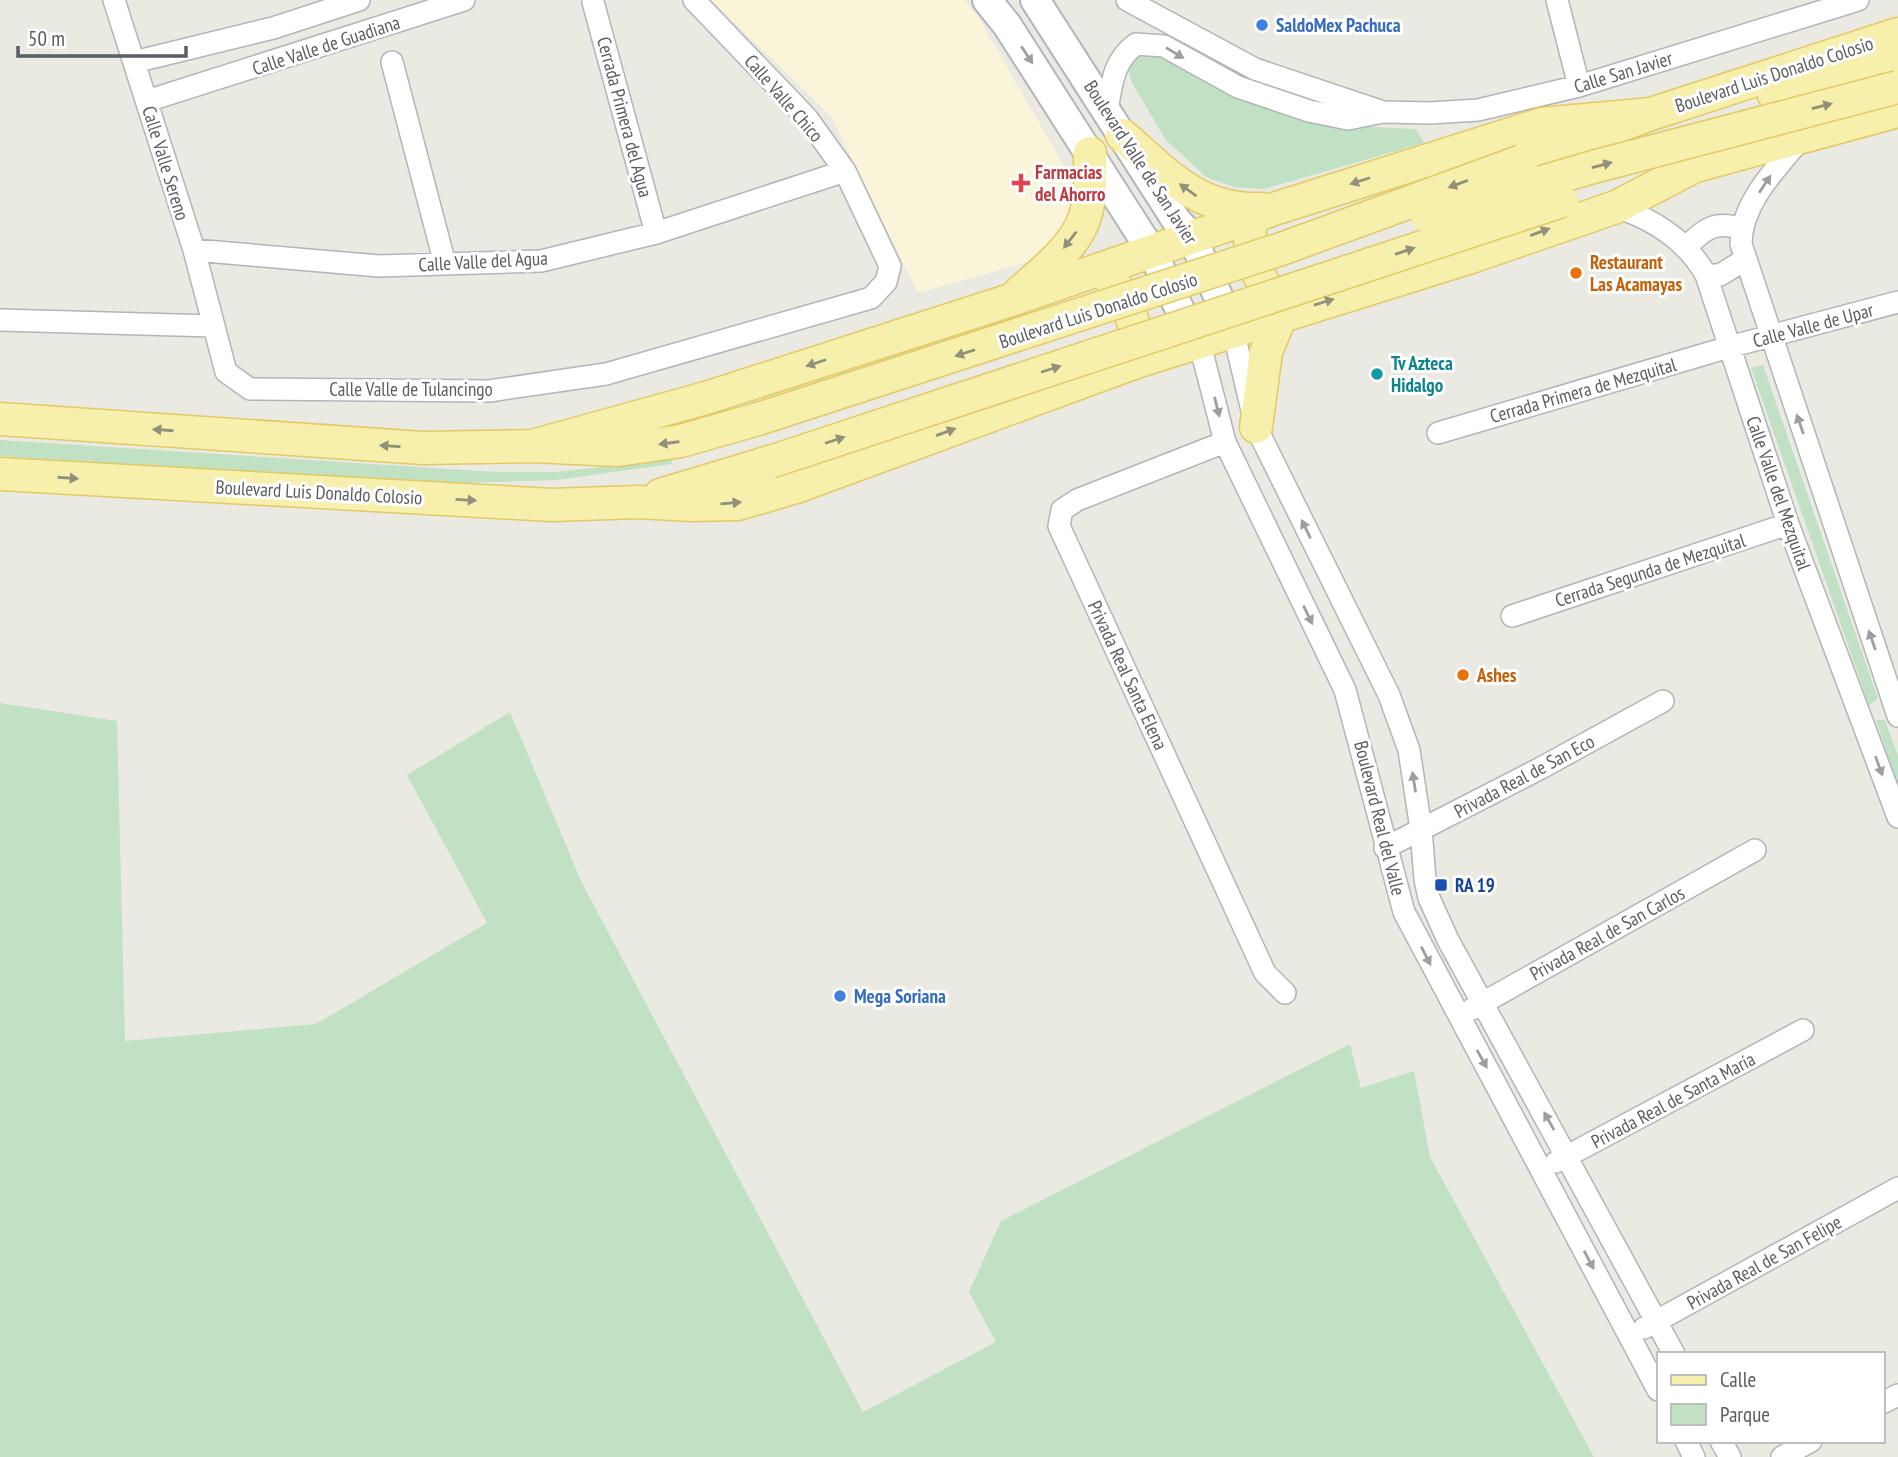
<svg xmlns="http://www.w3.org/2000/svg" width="1898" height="1457" font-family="'PT Sans Narrow',sans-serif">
<rect width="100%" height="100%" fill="#ebeae2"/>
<path fill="#faf5d8" d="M711 0H964L977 15 1075 185V216L1057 240 1028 262 918 293 831 116Z"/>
<path fill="#c0e1c3" d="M1151 50 1330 125 1416 129 1424 143 1264 189 1234 187 1206 177 1166 140 1132 83 1128 69 1132 55Z
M1763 365 1878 699 1869 705 1751 368Z
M0 440 496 472H557L671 459 672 464 556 480 431 484 0 456Z
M0 703 117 721 125 1041 316 1024 487 923 407 775 510 712 582 883 863 1412 996 1342 969 1292 1001 1221 1350 1044 1361 1088 1414 1071 1430 1157 1594 1457H0Z
M1876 720H1885L1898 756V787Z"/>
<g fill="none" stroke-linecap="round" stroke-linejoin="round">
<defs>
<path id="minor" d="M114 0 194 250 226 372 250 389 489 391 606 374 871 298 886 282 890 266 845 171 807 118 694 0
M1127 0 1255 69 1383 112
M1557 0 1579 86
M593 2 656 233
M134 62 273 28 359 0
M392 62 445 264
M147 101 464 0
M1107 110C1112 83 1113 61 1136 44L1164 46 1238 87 1309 111 1348 119 1383 112 1430 113 1478 110 1579 86 1858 0
M1803 136C1778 167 1741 202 1741 244L1898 716
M1616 207C1653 219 1687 241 1706 275L1788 524 1898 817
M1686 248C1703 229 1716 220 1741 229
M194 250 379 266 541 261 656 233 845 171
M1706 275H1720L1746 259
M0 320 213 326
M1233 330 1256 427 1389 695 1409 750 1421 829 1425 879 1429 898 1448 940 1674 1354
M1196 343 1204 360 1225 442 1345 690 1404 912 1658 1390
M1438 433 1729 347 1898 302
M1225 442 1077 500 1062 510 1059 526 1265 973 1285 993
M1512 616 1788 524
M1385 848 1541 768 1663 701
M1472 1009 1755 850
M1556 1162 1803 1030
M1644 1328 1898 1188
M1882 1403 1898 1395
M1686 1441 1694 1457
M1721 1441 1730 1457
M1782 1457 1811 1441"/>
<path id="secondary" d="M987 0 1007 25 1152 252 1196 343
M1035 0 1176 220 1192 237 1233 330"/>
<path id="primary" d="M1774 95 1898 63
M1122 135C1167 174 1197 211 1262 209
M1522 161 1651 114 1898 34
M1673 172 1898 111
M1250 218C1247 260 1259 284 1287 313
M1110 279C1131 303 1137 330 1139 361
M1019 293C1040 274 1075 247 1084 219 1092 198 1090 174 1090 153
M0 419 423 448 532 446 618 450 681 441 758 419
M1256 427 1266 352 1281 315
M532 446 706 398 1011 300 1277 208 1542 124 1651 114
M0 474 552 505 638 502 692 505 738 504 796 487 1139 361 1471 257 1616 207 1693 167
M660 495 770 462"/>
</defs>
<use href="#minor" stroke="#b2b4b8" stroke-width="24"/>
<use href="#secondary" stroke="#b3b5bb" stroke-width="32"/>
<use href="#primary" stroke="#e2c964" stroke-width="35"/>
<use href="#minor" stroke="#fff" stroke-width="21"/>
<use href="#secondary" stroke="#fff" stroke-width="28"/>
<use href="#primary" stroke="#f6f0ac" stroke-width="32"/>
<defs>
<path id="primary-bridge" d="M1427 216 1593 167 1898 87
M758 419 1284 248 1522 161
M770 462 1562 201"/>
</defs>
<use href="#primary-bridge" stroke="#e2c964" stroke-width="35" stroke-linecap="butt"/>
<use href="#primary-bridge" stroke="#f6f0ac" stroke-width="32"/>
</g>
<defs><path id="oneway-solid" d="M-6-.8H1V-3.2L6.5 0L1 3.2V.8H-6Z" transform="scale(1.75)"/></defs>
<g fill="#9c9ea0">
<use href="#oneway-solid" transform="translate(1175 53) rotate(31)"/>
<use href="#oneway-solid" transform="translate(1027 55) rotate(57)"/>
<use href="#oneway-solid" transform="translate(1765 184) rotate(-56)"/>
<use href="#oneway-solid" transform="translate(1217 407) rotate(76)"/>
<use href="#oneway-solid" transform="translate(1800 424) rotate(-109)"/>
<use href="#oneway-solid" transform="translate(1306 529) rotate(-116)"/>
<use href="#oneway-solid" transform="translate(1308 615) rotate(64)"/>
<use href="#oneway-solid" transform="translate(1872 640) rotate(-109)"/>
<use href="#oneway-solid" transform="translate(1879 766) rotate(70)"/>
<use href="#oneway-solid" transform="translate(1414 782) rotate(-99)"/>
<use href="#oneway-solid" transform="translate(1426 956) rotate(63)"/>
<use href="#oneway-solid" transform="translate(1482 1059) rotate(61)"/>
<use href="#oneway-solid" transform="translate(1549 1121) rotate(-119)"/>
<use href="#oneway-solid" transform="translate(1589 1260) rotate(62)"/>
</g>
<g fill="#91907b">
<use href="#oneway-solid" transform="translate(1822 106) rotate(-14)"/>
<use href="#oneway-solid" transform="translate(1602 165) rotate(-15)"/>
<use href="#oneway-solid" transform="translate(1360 181) rotate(162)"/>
<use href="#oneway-solid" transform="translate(1458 184) rotate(160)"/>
<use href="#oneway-solid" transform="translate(1188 190) rotate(-144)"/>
<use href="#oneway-solid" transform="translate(1540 232) rotate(-20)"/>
<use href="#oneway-solid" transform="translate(1070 240) rotate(128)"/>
<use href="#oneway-solid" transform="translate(1405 251) rotate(-19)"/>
<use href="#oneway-solid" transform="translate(1324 302) rotate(-17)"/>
<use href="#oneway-solid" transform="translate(965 353) rotate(162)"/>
<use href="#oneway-solid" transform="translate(816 363) rotate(162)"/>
<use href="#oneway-solid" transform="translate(1051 369) rotate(-18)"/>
<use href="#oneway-solid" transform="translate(163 430) rotate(-176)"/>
<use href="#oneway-solid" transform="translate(946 432) rotate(-20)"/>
<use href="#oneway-solid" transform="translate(835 440) rotate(-18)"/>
<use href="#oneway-solid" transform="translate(669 443) rotate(172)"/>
<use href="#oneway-solid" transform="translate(390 446) rotate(-176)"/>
<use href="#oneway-solid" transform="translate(68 478) rotate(4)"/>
<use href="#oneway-solid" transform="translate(466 500) rotate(3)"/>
<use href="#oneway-solid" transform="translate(731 503) rotate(-5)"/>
</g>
<g fill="#3f7fe0" stroke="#fff" stroke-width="2.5">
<circle cx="1262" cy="25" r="7"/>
<circle cx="840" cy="996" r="7"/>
</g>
<path fill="#e0444e" stroke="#fff" stroke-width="2.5" d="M1017.5 172.5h7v7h7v7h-7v7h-7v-7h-7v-7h7z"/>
<g fill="#e8710a" stroke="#fff" stroke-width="2.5">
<circle cx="1576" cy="273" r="7"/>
<circle cx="1463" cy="675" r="7"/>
</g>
<circle fill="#0f9aa8" stroke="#fff" stroke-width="2.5" cx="1377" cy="374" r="7"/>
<rect fill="#1a4fb4" stroke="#fff" stroke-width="2.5" x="1434" y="878" width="14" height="14" rx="3.5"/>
<g text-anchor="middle" stroke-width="6" stroke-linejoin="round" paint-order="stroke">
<g font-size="19" font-weight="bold" fill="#366cbe" stroke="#fff" text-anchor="start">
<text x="1276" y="32">SaldoMex Pachuca</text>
<text x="854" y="1003">Mega Soriana</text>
</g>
<g font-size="19" fill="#5a5d61" stroke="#fff">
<text transform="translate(326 45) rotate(-18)" y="7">Calle Valle de Guadiana</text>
<text transform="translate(1623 72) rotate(-17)" y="7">Calle San Javier</text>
<text transform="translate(1774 74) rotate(-18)" y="7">Boulevard Luis Donaldo Colosio</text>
<text transform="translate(784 98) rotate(49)" y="7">Calle Valle Chico</text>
<text transform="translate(625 117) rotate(75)" y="7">Cerrada Primera del Agua</text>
<text transform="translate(1141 162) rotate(57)" y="7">Boulevard Valle de San Javier</text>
<text transform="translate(166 163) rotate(73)" y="7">Calle Valle Sereno</text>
<text transform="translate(483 261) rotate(-3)" y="7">Calle Valle del Agua</text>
<text transform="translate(1098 310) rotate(-18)" y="7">Boulevard Luis Donaldo Colosio</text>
<text transform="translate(1813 325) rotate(-15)" y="7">Calle Valle de Upar</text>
<text x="411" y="396">Calle Valle de Tulancingo</text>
<text transform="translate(1583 390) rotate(-16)" y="7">Cerrada Primera de Mezquital</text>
<text transform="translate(319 492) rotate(3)" y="7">Boulevard Luis Donaldo Colosio</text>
<text transform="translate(1779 493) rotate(71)" y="7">Calle Valle del Mezquital</text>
<text transform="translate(1650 570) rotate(-18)" y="7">Cerrada Segunda de Mezquital</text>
<text transform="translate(1128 675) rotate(65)" y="7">Privada Real Santa Elena</text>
<text transform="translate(1524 776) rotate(-28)" y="7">Privada Real de San Eco</text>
<text transform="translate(1380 818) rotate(76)" y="7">Boulevard Real del Valle</text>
<text transform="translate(1607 933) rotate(-29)" y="7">Privada Real de San Carlos</text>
<text transform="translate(1673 1100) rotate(-28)" y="7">Privada Real de Santa María</text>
<text transform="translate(1764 1262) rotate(-29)" y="7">Privada Real de San Felipe</text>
</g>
<g font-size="19" font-weight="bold" fill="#be3a42" stroke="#fff" text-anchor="start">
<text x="1035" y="179">Farmacias<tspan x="1035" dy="22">del Ahorro</tspan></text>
</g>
<g font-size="19" font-weight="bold" fill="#c56008" stroke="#fff" text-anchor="start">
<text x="1590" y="269">Restaurant<tspan x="1590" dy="22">Las Acamayas</tspan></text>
<text x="1477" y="682">Ashes</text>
</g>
<g font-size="19" font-weight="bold" fill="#0d838f" stroke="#fff" text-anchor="start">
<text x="1391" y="370">Tv Azteca<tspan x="1391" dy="22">Hidalgo</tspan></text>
</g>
<g font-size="19" font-weight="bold" fill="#164399" stroke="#fff" text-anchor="start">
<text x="1455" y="892">RA 19</text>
</g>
</g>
<rect x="1657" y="1352" width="228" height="91" fill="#ffffff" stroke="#bdbec0" stroke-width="2"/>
<rect x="1671" y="1375" width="35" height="10" fill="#f6f0ac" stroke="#bdbec0" stroke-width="2"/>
<text x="1720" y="1387" font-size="21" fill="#5a5d61">Calle</text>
<rect x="1671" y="1404" width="35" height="21" fill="#c0e1c3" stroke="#bdbec0" stroke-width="2"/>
<text x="1720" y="1422" font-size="21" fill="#5a5d61">Parque</text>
<path d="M18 46v10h168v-10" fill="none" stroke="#5a5d61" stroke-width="3.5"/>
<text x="28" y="46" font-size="21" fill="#5a5d61" stroke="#ffffff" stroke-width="5" paint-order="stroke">50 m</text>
</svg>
